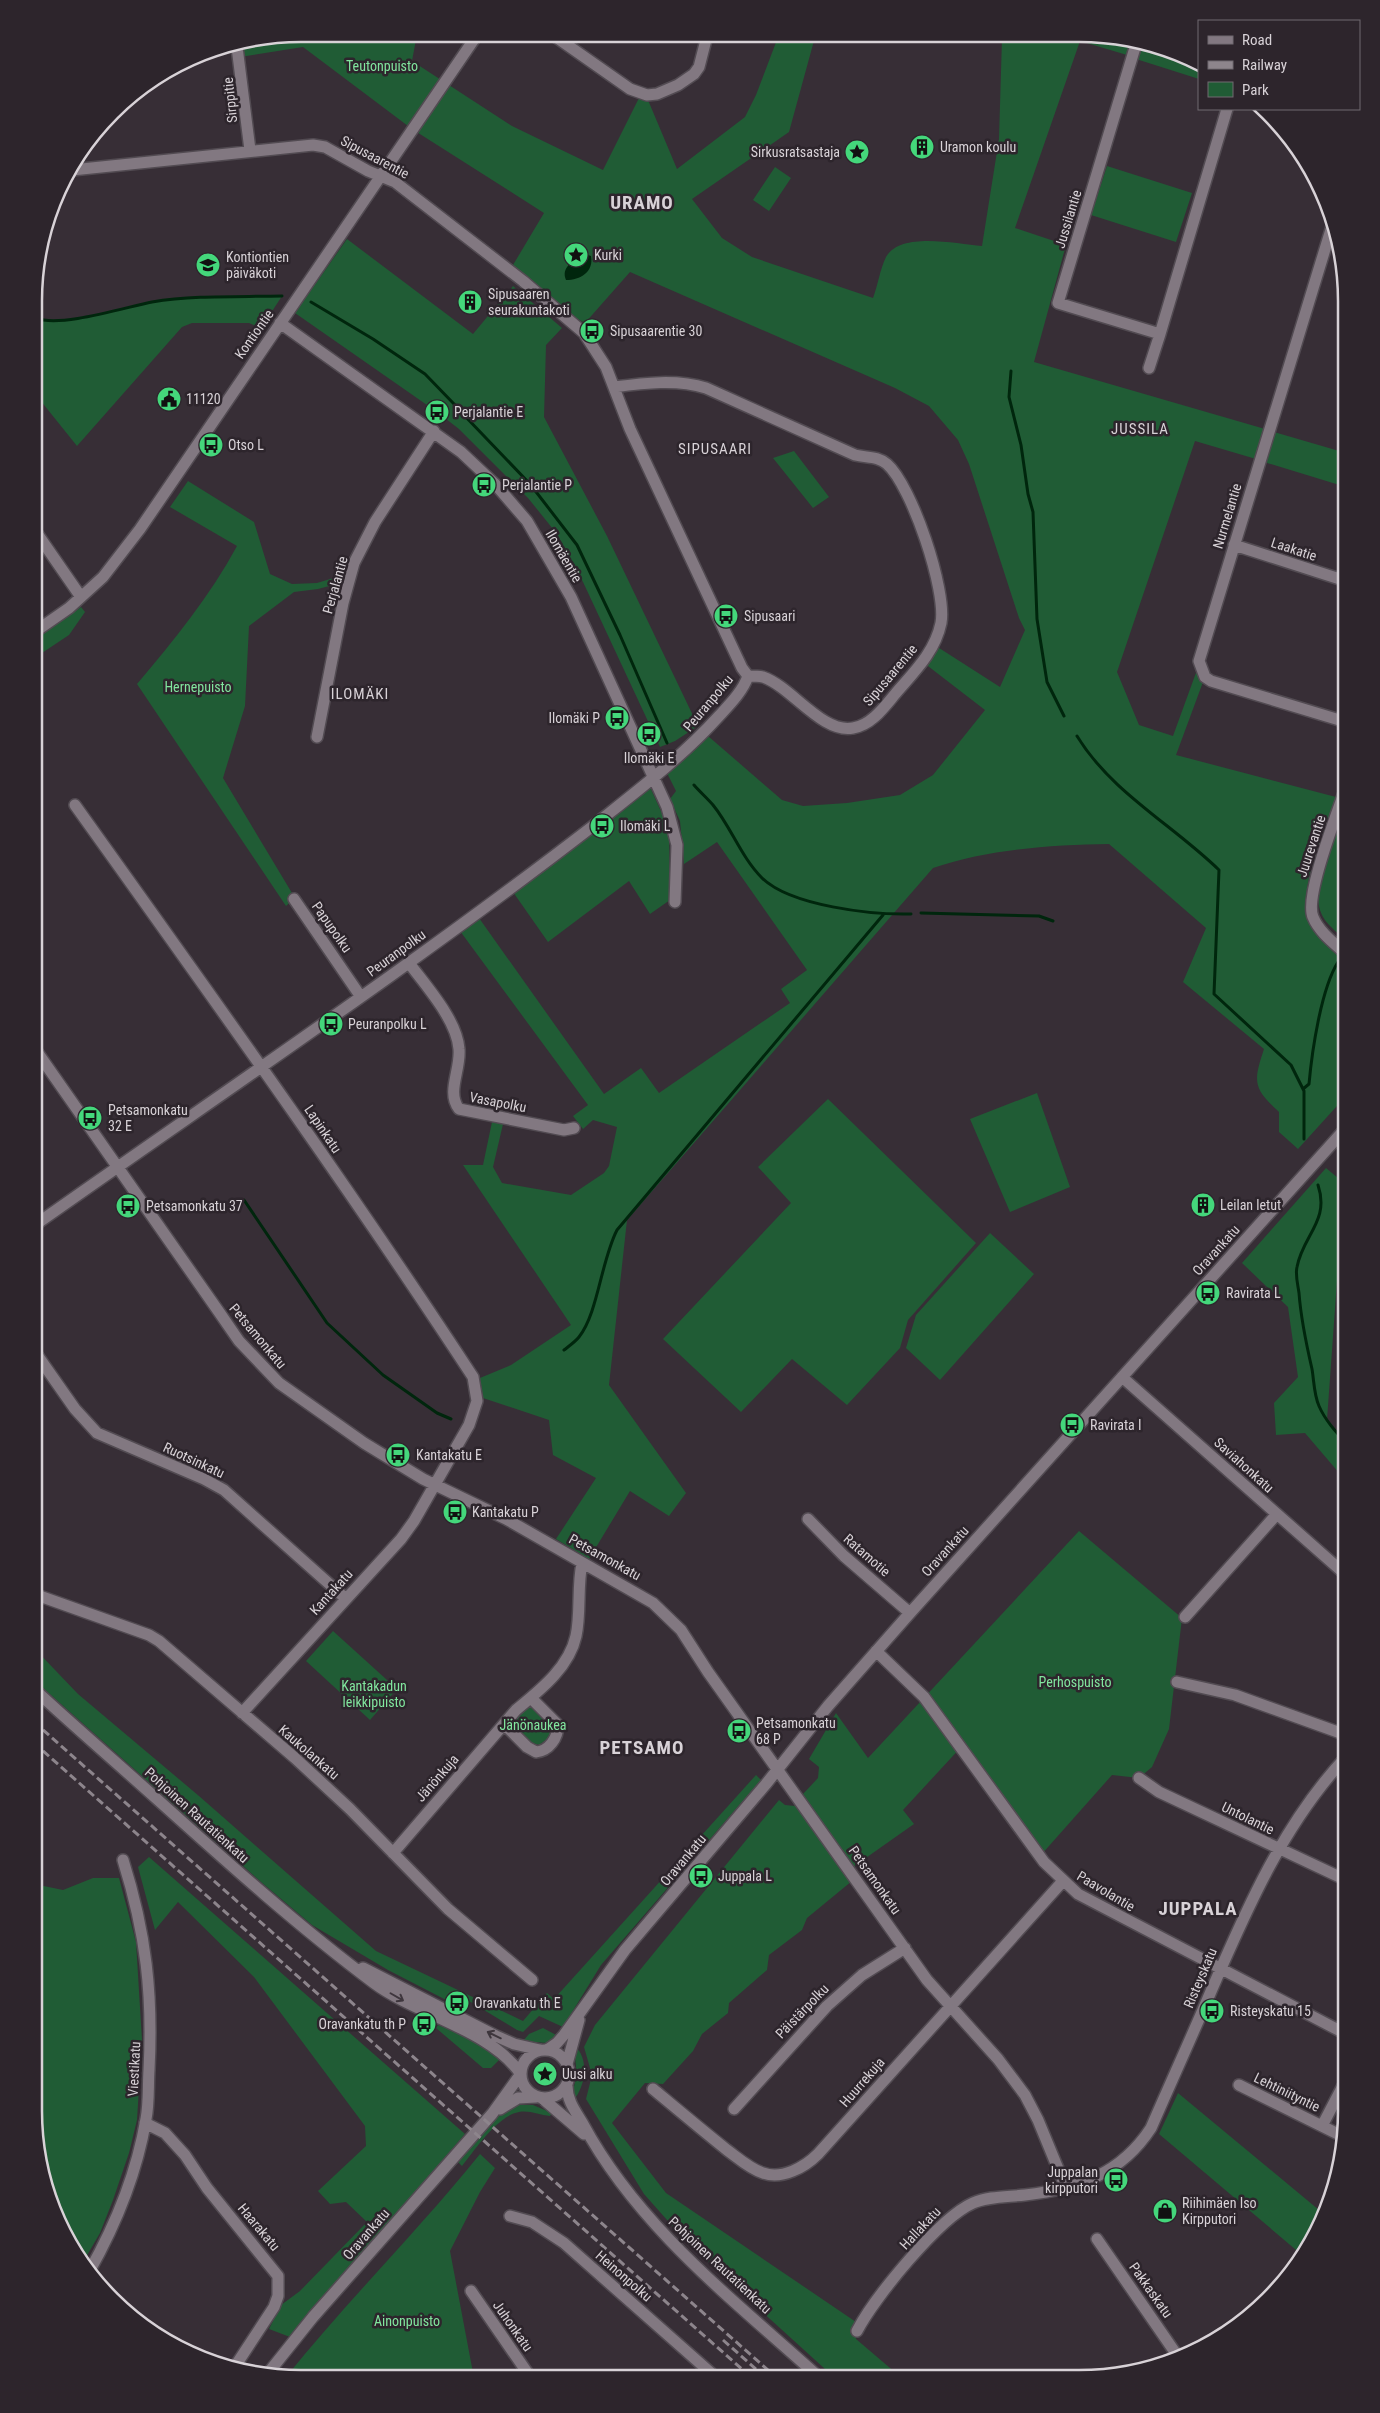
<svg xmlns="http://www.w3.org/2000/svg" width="1380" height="2413" font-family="'Roboto Condensed',sans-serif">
<rect width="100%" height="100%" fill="#372e36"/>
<path fill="#205c35" d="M302 34H417L412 61 512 126 603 170 639 98 648 100 677 169 745 117 756 95 778 37H815L789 132 692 199 722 238 752 257 873 298C878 285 880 269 886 257 901 231 956 244 982 246L999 139 1002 38 1132 39 1127 55 1080 41 1015 228 1066 245 1034 362 1265 429 1256 459 1195 441 1117 672 1139 725 1173 736 1197 670 1203 682 1176 755 1336 797C1326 828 1300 884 1307 915 1310 931 1334 951 1346 961V1096L1298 1149 1279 1132V1112C1253 1088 1253 1082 1264 1049L1183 982 1206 928 1109 844C1051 845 989 849 933 868L627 1220 609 1385 686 1493 669 1516 630 1491 589 1559 556 1539 596 1478 553 1455 549 1420 483 1398 480 1378 511 1365 571 1325 463 1165H483L492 1122 503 1124 493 1167 502 1183 571 1195 604 1173 609 1166 617 1127 593 1120 583 1129 573 1116 588 1105 460 931 479 918 604 1094 641 1068 659 1093 790 1003 781 989 807 970 717 842 684 864 680 821 670 799 676 791 667 773 708 736 782 800 803 806 847 803 900 795 933 775 985 710 924 663 936 646 1000 687 1025 630 1019 618 969 464 958 440 929 406 895 388 630 272 585 323 574 317 513 265 544 213 412 129 303 47 240 57 237 47Z
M1141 42 1197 61 1199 63V79L1136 59Z
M1107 166 1192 193 1176 242 1091 215Z
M775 167 791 178 769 211 753 200Z
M347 239 473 334 513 286 562 328 546 345 544 417 607 536 698 726 675 741 660 747 583 582 557 534 528 498 459 429 437 412 295 313Z
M282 296 243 356 240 354 256 326 249 323H192L182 327 77 446 36 395V318C60 328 126 307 152 302 194 295 239 297 282 296Z
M1274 432 1346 453V487L1264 462Z
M794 451 829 497 813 508 773 458Z
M188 481 254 522 270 574 292 584 317 583 350 573 348 581 318 589 294 592 249 626 245 706 223 778 295 898 286 906 137 684C174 640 210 596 237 546L170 507Z
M81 607 85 612 69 635 36 657V639Z
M650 787 669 829 670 900 650 914 629 881 548 942 513 892Z
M1344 800 1346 801V940C1327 924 1315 915 1319 888Z
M1037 1093 1070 1187 1010 1212 970 1119Z
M828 1099 976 1243 908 1320 900 1348 847 1405 792 1359 741 1412 663 1339 791 1203 758 1167Z
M1326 1168 1344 1183 1327 1420 1346 1443V1481L1305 1433 1276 1435 1274 1403 1298 1377 1288 1307 1242 1263Z
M990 1233 1034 1274 940 1380 906 1348 916 1315Z
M1079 1531 1182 1618 1169 1729 1152 1767 1139 1778 1112 1775 1041 1855 963 1745 903 1810 914 1824 853 1867 803 1794 818 1778 819 1767 809 1759 836 1713 868 1758Z
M333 1631 397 1689 370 1720 306 1661Z
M34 1648 78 1694 199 1796 376 1951 523 2021 547 1993 554 1999 756 1775 761 1780 601 1965 563 2027 539 2016 523 2032 517 2030 464 1998 450 2002 388 1970 312 1925 261 1882 34 1680Z
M526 1706 534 1707 554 1727 547 1739 539 1745C527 1742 514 1732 512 1719Z
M779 1800 785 1805 795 1806 852 1881 807 1918 802 1930 769 1955 767 1970 729 2003 728 2013 702 2034 693 2051 663 2084 645 2083 612 2123 666 2193 856 2322 854 2328 856 2339 903 2379H836L736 2288 683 2238 644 2194 586 2099 592 2075 584 2047 595 2025Z
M149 1857 465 2134 290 2337 269 2329 281 2305 300 2291 367 2222 346 2202 330 2204 318 2191 366 2146 365 2126 254 1977 178 1902 155 1930 138 1867Z
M93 1878H119L136 1942 142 2040 137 2120 129 2153 113 2200 100 2233 82 2264 48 2198 34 2112V1884L63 1890Z
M438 2025C458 2033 486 2042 500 2059L491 2068H483L436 2028Z
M543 2028 558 2036 547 2043 523 2041 529 2034Z
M575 2046C590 2060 585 2087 573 2101 572 2089 575 2086 576 2076 577 2066 574 2057 575 2046Z
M533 2073a12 12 0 1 1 24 0a12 12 0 1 1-24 0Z
M1178 2093 1325 2215 1302 2255 1159 2134Z
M519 2105H533L552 2113 550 2116C540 2115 529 2110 519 2112 497 2116 475 2150 462 2166L457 2161C475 2140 491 2114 519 2105Z
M480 2154 495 2168 480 2192 450 2251 474 2378 286 2377C348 2300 418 2231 480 2154Z"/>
<path fill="#00260d" d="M585 254 591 256C594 272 580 280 566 280 560 267 575 259 585 254Z"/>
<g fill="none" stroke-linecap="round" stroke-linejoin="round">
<path stroke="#00260d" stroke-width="3" d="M311 302 373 339 425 374 455 405
M36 318C60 328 126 307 152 302 194 295 239 297 282 296
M1011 371 1009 397 1021 445 1028 494 1033 512 1037 619 1047 682 1064 716
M462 413 530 484 577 545 620 635 667 743
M1077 736C1111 792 1173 825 1219 870L1214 994 1291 1065 1304 1091V1139
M694 785C700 792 707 798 713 805 731 827 741 857 762 878 791 906 872 915 911 914
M921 913 1039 916 1053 921
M1303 1089 1309 1084C1312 1051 1321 989 1338 962
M1318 1185C1330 1221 1303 1235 1297 1267 1295 1275 1298 1285 1299 1293 1301 1320 1306 1343 1312 1369 1314 1381 1314 1395 1319 1406 1325 1420 1336 1432 1346 1443
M244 1200 327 1323 383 1375 437 1413 451 1419
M564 1350C569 1346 575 1342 579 1337 598 1313 601 1261 617 1230L883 915"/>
<defs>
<path id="minor" d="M553 35 630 89 647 95 657 94 678 85 694 74 699 67 707 36
M1137 41 1058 303 1160 334 1227 109
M237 47 250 150
M72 170 313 145 325 147 368 171 395 182 523 281 584 333 606 367 630 429 742 668 748 676
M1333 223 1199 661 1205 677 1211 681 1346 722
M280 323 461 452 495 484 527 521 571 597 667 807 677 845 675 902
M1149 368 1160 334
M614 387C644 383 677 379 706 388L855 455C867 458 878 456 887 464 912 486 947 591 941 623 935 652 914 672 896 693 885 706 872 725 853 728 822 734 792 687 763 677 758 676 753 676 748 676
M36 532 81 597
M1234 545 1346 581
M36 631 69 608 103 577 140 529 477 35
M317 737 343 603 354 563 375 522 434 431
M75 805C210 994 346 1183 473 1377L477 1401 469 1425 414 1521 401 1539 242 1713
M294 899 361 997
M1346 954C1334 943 1319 932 1313 917 1304 896 1338 812 1346 787
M409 963C426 986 457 1020 459 1049 461 1070 446 1092 459 1109L564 1130 574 1128
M35 1049 219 1312 239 1341 279 1383 364 1443 423 1479 506 1519 653 1603 681 1630 708 1672 927 1980 998 2059 1025 2095 1038 2120 1066 2188
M35 1225C222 1093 412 966 593 826 637 791 681 758 719 716 730 704 743 691 748 676
M35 1352 75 1409 97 1433 204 1479 224 1490 345 1598
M1122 1377 1346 1575
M808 1519 844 1556 910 1613
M34 1594 149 1635 159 1641 295 1758 350 1809 448 1909 532 1980
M1185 1617 1277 1514
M876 1651 924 1697 1044 1862 1078 1894 1346 2034
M1177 1682 1235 1695 1346 1735
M34 1689C75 1727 117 1763 158 1800 228 1863 298 1926 374 1983 417 2015 489 2029 520 2073
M504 1724 527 1747 536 1752C549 1751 558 1738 558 1725L532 1699
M1139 1778 1159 1792 1346 1880
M393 1853 516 1710C539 1691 569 1668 576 1636 581 1613 577 1587 582 1563
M363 1968 496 2036 514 2044 540 2050
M521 2074a24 24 0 1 1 48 0a24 24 0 1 1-48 0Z
M547 2050 557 2043 564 2035 625 1950 766 1784 828 1706 910 1613 1346 1128
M567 2064 579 2020
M1239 2085 1344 2137
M567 2086C567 2101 576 2112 583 2124 639 2228 735 2301 821 2379
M653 2089C677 2109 702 2130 727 2150 738 2158 750 2169 763 2173 782 2180 805 2167 818 2154L1063 1881
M542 2098 584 2134
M500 2109 518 2098 536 2097
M734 2109 827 2006 862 1975 905 1948
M145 2123 165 2133 185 2155 207 2188 278 2276V2296L274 2307 234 2368
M1322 2126 1346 2080
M510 2216 532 2222 564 2243 711 2373 707 2378
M1097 2239 1179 2358
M89 2272C115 2226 137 2172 146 2119 149 2104 148 2086 149 2070 153 1994 146 1933 123 1860
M471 2291 531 2378
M857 2331C874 2298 939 2218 973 2203 989 2196 1008 2197 1025 2195 1078 2189 1121 2174 1151 2128 1171 2082 1192 2036 1212 1989 1247 1908 1284 1823 1346 1757
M265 2377 313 2317 492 2114 520 2075"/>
</defs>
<use href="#minor" stroke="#524b52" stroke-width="14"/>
<use href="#minor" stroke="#827881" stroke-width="11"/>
<path stroke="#8d858c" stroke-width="3" stroke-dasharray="8 4" stroke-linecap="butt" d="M34 1722 777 2378
M34 1743 752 2378
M723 2340 766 2378"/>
</g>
<defs><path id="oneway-shaft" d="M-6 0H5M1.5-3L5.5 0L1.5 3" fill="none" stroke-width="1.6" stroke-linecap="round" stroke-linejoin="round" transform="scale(1.25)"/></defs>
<g stroke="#3e363d">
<use href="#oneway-shaft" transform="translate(397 1997) rotate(30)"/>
<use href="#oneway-shaft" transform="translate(494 2035) rotate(-154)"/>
</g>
<defs>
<symbol id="building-disc" viewBox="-11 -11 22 22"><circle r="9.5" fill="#44d77b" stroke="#2d252c"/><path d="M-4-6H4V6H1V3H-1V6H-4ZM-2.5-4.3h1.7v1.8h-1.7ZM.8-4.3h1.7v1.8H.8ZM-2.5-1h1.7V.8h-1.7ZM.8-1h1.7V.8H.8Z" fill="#111"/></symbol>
<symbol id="sight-disc" viewBox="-11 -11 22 22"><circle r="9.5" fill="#44d77b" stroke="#2d252c"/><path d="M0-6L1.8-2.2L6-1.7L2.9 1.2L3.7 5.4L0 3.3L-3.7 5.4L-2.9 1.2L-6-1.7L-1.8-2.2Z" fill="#111"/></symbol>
<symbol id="school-disc" viewBox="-11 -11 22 22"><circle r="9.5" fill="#44d77b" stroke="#2d252c"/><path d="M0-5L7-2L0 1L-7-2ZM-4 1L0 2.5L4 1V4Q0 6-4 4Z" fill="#111"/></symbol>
<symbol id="bus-disc" viewBox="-11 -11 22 22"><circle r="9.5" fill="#44d77b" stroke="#2d252c"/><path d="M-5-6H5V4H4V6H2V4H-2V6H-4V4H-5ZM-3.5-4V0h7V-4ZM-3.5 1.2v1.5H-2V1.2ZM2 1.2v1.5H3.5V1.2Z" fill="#111"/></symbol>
<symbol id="civic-disc" viewBox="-11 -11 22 22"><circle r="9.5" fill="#44d77b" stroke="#2d252c"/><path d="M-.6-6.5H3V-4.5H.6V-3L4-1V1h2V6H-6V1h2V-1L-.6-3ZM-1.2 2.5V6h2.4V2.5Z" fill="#111"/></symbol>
<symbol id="shop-disc" viewBox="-11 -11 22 22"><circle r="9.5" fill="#44d77b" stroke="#2d252c"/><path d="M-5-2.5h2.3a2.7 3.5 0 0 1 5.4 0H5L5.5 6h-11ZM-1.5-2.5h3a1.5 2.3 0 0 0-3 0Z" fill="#111"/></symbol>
</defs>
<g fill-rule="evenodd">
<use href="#building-disc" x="908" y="133" width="28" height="28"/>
<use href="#sight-disc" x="843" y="138" width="28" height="28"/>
<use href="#sight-disc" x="562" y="241" width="28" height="28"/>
<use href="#school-disc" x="194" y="251" width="28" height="28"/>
<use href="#building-disc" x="456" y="288" width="28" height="28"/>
<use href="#bus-disc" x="578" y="317" width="28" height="28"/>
<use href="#civic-disc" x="155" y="385" width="28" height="28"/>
<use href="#bus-disc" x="423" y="398" width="28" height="28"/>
<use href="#bus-disc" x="197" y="431" width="28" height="28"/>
<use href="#bus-disc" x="470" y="471" width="28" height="28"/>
<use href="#bus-disc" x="712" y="602" width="28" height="28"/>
<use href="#bus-disc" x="603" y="704" width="28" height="28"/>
<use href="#bus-disc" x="635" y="720" width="28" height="28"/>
<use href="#bus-disc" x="588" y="812" width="28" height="28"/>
<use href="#bus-disc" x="317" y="1010" width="28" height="28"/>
<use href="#bus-disc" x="76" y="1104" width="28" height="28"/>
<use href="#building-disc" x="1189" y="1191" width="28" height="28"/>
<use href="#bus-disc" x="114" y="1192" width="28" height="28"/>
<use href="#bus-disc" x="1194" y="1279" width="28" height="28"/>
<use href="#bus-disc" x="1058" y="1411" width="28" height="28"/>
<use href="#bus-disc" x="384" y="1441" width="28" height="28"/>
<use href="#bus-disc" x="441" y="1498" width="28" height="28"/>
<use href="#bus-disc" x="725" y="1717" width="28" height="28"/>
<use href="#bus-disc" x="687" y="1862" width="28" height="28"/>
<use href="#bus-disc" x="443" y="1989" width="28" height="28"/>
<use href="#bus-disc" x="1198" y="1997" width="28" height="28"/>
<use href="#bus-disc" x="410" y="2010" width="28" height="28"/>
<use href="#sight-disc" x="531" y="2060" width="28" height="28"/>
<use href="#bus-disc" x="1102" y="2166" width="28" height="28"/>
<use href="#shop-disc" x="1151" y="2197" width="28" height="28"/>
</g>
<g text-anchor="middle" stroke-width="5" stroke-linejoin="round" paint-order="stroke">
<g font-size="14" fill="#81e69e" stroke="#2d252c">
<text x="382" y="71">Teutonpuisto</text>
<text x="198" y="692">Hernepuisto</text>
<text x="1075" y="1687">Perhospuisto</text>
<text x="374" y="1691">Kantakadun<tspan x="374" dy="16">leikkipuisto</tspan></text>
<text x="533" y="1730">Jänönaukea</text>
<text x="407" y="2326">Ainonpuisto</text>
</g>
<g font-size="14" fill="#d8d2d7" stroke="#2d252c">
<text transform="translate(230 100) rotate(-96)" y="5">Sirppitie</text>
<text transform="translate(375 157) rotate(28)" y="5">Sipusaarentie</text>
<text transform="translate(1068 219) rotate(-73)" y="5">Jussilantie</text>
<text transform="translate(254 334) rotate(-55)" y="5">Kontiontie</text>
<text transform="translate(1227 516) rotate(-73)" y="5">Nurmelantie</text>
<text transform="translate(1294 549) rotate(18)" y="5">Laakatie</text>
<text transform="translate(564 556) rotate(60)" y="5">Ilomäentie</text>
<text transform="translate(335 585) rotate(-74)" y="5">Perjalantie</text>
<text transform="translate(890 675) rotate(-50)" y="5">Sipusaarentie</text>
<text transform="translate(708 703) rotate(-50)" y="5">Peuranpolku</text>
<text transform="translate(1311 846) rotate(-72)" y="5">Juurevantie</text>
<text transform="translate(332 927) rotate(55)" y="5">Papupolku</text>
<text transform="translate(396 953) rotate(-36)" y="5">Peuranpolku</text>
<text transform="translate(498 1102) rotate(11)" y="5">Vasapolku</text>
<text transform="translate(323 1129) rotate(56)" y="5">Lapinkatu</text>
<text transform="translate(1216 1250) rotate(-48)" y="5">Oravankatu</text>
<text transform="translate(258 1336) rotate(50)" y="5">Petsamonkatu</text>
<text transform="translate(194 1460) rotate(25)" y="5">Ruotsinkatu</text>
<text transform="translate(1244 1465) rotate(42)" y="5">Saviahonkatu</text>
<text transform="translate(945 1551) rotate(-48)" y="5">Oravankatu</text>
<text transform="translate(867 1555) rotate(41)" y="5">Ratamotie</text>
<text transform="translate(605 1557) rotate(29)" y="5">Petsamonkatu</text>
<text transform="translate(331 1592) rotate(-48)" y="5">Kantakatu</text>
<text transform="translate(309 1752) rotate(41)" y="5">Kaukolankatu</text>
<text transform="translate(437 1778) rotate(-49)" y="5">Jänönkuja</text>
<text transform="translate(197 1815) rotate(42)" y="5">Pohjoinen Rautatienkatu</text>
<text transform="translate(1248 1818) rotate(26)" y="5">Untolantie</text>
<text transform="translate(683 1860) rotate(-50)" y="5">Oravankatu</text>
<text transform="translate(875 1880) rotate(55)" y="5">Petsamonkatu</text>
<text transform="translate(1106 1891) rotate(31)" y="5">Paavolantie</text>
<text transform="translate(1200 1978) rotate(-67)" y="5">Risteyskatu</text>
<text transform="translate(802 2011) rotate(-46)" y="5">Päistärpolku</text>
<text transform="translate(134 2069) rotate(-87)" y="5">Viestikatu</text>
<text transform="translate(862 2082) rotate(-49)" y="5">Huurrekuja</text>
<text transform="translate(1287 2092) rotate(26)" y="5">Lehtiniityntie</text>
<text transform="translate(259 2227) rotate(50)" y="5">Haarakatu</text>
<text transform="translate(920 2228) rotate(-47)" y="5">Hallakatu</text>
<text transform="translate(366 2234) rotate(-49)" y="5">Oravankatu</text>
<text transform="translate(720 2265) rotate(43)" y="5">Pohjoinen Rautatienkatu</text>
<text transform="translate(624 2276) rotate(41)" y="5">Heinonpolku</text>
<text transform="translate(1151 2290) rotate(55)" y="5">Pakkaskatu</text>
<text transform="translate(513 2326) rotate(55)" y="5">Juhonkatu</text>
</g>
<g font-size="14" fill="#d8d2d7" stroke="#2d252c" text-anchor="start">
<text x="940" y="152">Uramon koulu</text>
<text x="840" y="157" text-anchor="end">Sirkusratsastaja</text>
<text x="594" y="260">Kurki</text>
<text x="226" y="262">Kontiontien<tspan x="226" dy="16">päiväkoti</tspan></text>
<text x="488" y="299">Sipusaaren<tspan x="488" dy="16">seurakuntakoti</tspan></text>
<text x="610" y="336">Sipusaarentie 30</text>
<text x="186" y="404">11120</text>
<text x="454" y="417">Perjalantie E</text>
<text x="228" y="450">Otso L</text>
<text x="502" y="490">Perjalantie P</text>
<text x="744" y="621">Sipusaari</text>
<text x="600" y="723" text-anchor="end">Ilomäki P</text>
<text x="649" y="763" text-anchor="middle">Ilomäki E</text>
<text x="620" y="831">Ilomäki L</text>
<text x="348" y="1029">Peuranpolku L</text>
<text x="108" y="1115">Petsamonkatu<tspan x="108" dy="16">32 E</tspan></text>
<text x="1220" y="1210">Leilan letut</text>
<text x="146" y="1211">Petsamonkatu 37</text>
<text x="1226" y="1298">Ravirata L</text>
<text x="1090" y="1430">Ravirata I</text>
<text x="416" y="1460">Kantakatu E</text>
<text x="472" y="1517">Kantakatu P</text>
<text x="756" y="1728">Petsamonkatu<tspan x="756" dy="16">68 P</tspan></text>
<text x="718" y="1881">Juppala L</text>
<text x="474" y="2008">Oravankatu th E</text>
<text x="1230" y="2016">Risteyskatu 15</text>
<text x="406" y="2029" text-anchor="end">Oravankatu th P</text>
<text x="562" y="2079">Uusi alku</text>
<text x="1098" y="2177" text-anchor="end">Juppalan<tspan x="1098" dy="16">kirpputori</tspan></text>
<text x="1182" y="2208">Riihimäen Iso<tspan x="1182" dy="16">Kirpputori</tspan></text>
</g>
<g font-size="15" letter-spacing="1" fill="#d8d2d7" stroke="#2d252c">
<text x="1140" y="434">JUSSILA</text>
<text x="715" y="454">SIPUSAARI</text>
<text x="360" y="699">ILOMÄKI</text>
</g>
<g font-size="19" font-weight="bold" letter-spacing="1" fill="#d8d2d7" stroke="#2d252c">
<text x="642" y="209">URAMO</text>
<text x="642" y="1754">PETSAMO</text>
<text x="1198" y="1915">JUPPALA</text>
</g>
</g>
<path d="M0 0H1380V2413H0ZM301 42H1079A259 259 0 0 1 1338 301V2111A259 259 0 0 1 1079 2370H301A259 259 0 0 1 42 2111V301A259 259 0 0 1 301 42Z" fill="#2d252c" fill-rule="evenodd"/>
<path fill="none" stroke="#d8d2d7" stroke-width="2.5" d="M301 42H1079A259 259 0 0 1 1338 301V2111A259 259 0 0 1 1079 2370H301A259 259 0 0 1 42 2111V301A259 259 0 0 1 301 42Z"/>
<rect x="1198" y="20" width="162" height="90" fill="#2d252c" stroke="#716a70"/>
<rect x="1208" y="36" width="25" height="8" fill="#827881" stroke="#716a70"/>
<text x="1242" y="45" font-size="15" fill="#d8d2d7">Road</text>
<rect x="1208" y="61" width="25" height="8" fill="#8d858c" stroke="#716a70"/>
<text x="1242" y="70" font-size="15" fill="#d8d2d7">Railway</text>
<rect x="1208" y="82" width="25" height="15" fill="#205c35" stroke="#716a70"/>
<text x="1242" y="95" font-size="15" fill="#d8d2d7">Park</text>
</svg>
